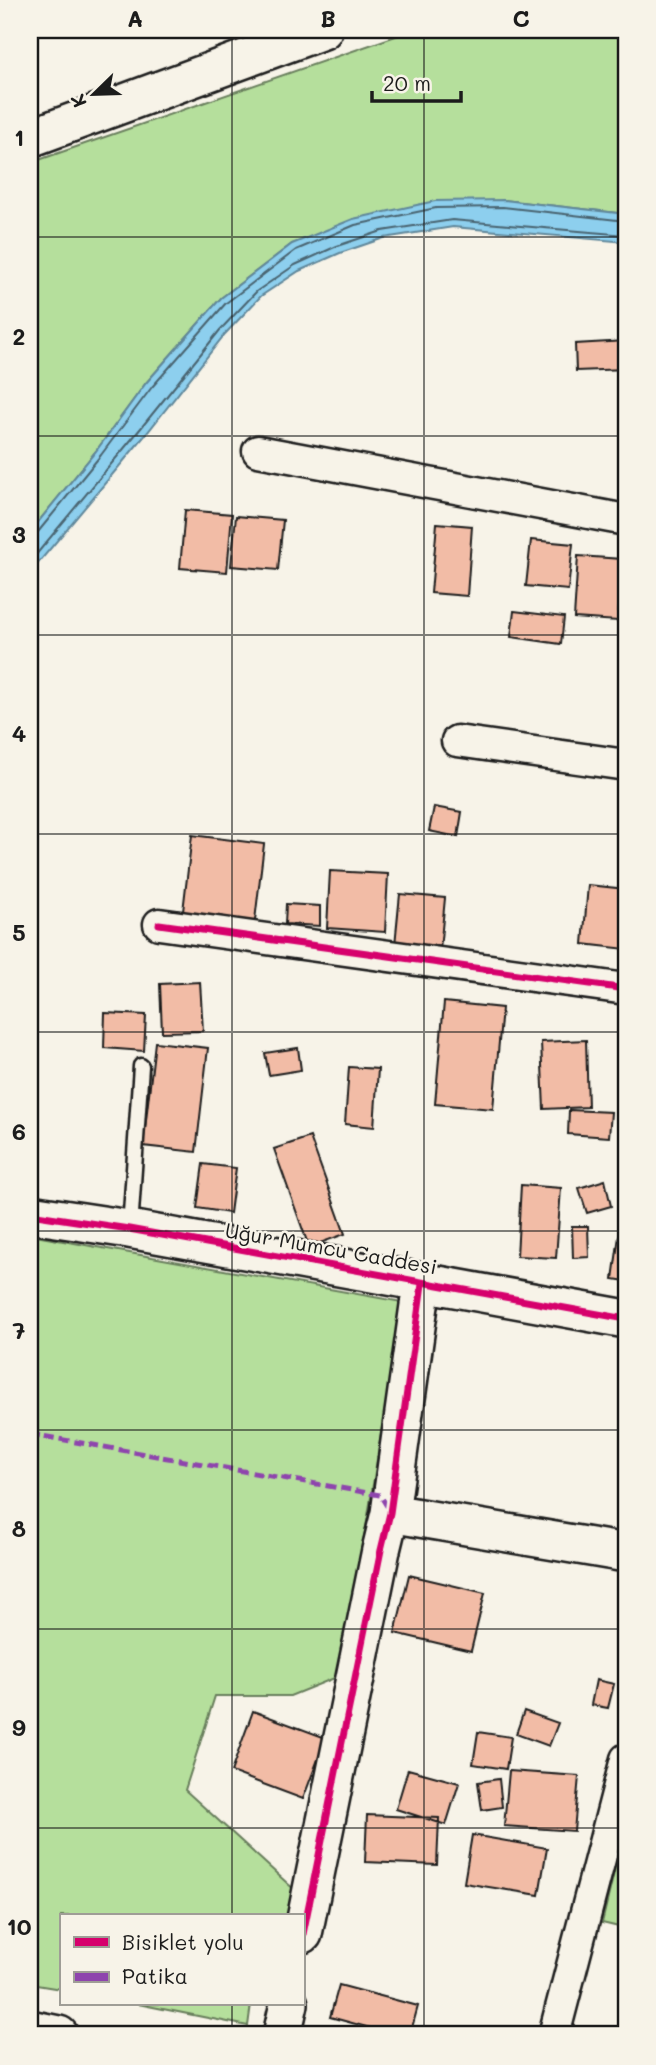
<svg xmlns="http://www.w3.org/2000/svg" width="656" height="2065" font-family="Mali,sans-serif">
<rect width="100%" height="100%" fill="#f7f3e8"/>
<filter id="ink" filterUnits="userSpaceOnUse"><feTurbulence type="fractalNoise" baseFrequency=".0143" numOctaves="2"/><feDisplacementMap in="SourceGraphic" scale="14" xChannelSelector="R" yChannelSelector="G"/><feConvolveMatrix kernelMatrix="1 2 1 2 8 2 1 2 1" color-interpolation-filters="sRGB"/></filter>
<g filter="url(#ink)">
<path fill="#b5df9c" stroke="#687e5c" stroke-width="2" d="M413 30H626V214L504 200 292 244 221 298 146 383 96 451 30 532V163Z
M30 1235 402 1302 368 1516 337 1677 290 1696H215L185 1790 297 1892 292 1916H61V1989L30 1984Z
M626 1822V1908L619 1927 602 1923Z
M138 2004H251L248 2026Z"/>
<path fill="#8dcfee" stroke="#60879a" stroke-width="2" d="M504 200 626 214V242L453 227 384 238 340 253 299 271 261 296 225 334 147 433 30 573V532L96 451 146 383 221 298 292 244 353 219 435 201Z"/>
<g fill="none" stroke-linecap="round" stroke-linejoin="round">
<path stroke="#496470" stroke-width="2" d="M30 535 38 532 101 455 152 387 226 303 296 250 355 225 436 208 503 207 626 221
M30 562 141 428 220 330 257 291 295 265 337 246 382 231 452 220 626 235"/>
</g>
<path fill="#f2bca6" stroke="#1c1c1c" stroke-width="2" d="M626 341V369L576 371 575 344Z
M185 510 232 514 227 572 180 568Z
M236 516 283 520 278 570 231 566Z
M437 523 472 526 467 596 431 593Z
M531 540 573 544 568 590 526 586Z
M578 556 622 559 618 621 574 618Z
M514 611 564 617 561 644 511 637Z
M434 807 462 812 458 837 429 831Z
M192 835 264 844 252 946 180 937Z
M330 871 388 874 385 932 327 928Z
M588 885 626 889V949L583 944Z
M400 894 445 898 439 960 394 955Z
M286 904 320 906V926L285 924Z
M200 982 203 1031 162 1032 160 984Z
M444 1002 502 1008 493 1109 435 1104Z
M105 1013 146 1015 144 1051 104 1048Z
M586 1040 588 1107 544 1109 541 1042Z
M155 1042 208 1048 196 1152 143 1146Z
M298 1048 301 1070 269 1075 265 1053Z
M349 1067 378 1069 374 1127 345 1124Z
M569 1110 611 1112 609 1137 568 1134Z
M310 1137 345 1234 309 1247 274 1149Z
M203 1164 236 1168 230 1213 197 1208Z
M605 1180 611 1206 587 1213 579 1188Z
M521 1185 561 1188 556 1258 517 1256Z
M572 1226H588L589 1257 573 1258Z
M619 1236 626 1237V1281L613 1279Z
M409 1575 485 1593 471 1651 395 1633Z
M596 1680 614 1684 608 1708 591 1705Z
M253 1711 326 1738 303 1799 231 1772Z
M524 1711 558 1723 549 1746 516 1734Z
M478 1732 511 1737 506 1769 473 1764Z
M408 1769 459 1783 446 1825 396 1809Z
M509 1771 579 1776 574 1831 504 1826Z
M499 1779 502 1807 482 1810 478 1782Z
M367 1815 439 1818 437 1865 365 1862Z
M472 1835 547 1848 539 1895 464 1883Z
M339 1985 418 2006 410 2035H396L330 2017Z"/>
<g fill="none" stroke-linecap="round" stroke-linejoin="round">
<defs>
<path id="service" d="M130 1228 141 1066"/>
<path id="minor" d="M258 451 626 520
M457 741 626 765
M159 924 626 989
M554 2035 626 1759"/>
<path id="tertiary" d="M30 138 323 30
M30 1214 129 1229 626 1319
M390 1513 626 1553
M303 1934 381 1550 390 1513 422 1284
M30 2029 59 2035
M282 2035 289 2004"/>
</defs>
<use href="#service" stroke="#1c1c1c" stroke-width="19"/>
<use href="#minor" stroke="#1c1c1c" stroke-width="35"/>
<use href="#tertiary" stroke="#1c1c1c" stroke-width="42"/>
<use href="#service" stroke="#f7f3e8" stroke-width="14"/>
<use href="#minor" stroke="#f7f3e8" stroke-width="30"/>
<use href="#tertiary" stroke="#f7f3e8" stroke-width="37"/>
<path stroke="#8e44ad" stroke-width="5" stroke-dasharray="10 5" stroke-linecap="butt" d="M30 1434 380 1495 390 1511"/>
<defs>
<path id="cycleway" d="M159 924 626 989
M30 1214 129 1229 626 1319
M303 1934 381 1550 390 1513 422 1284"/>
</defs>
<use href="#cycleway" stroke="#f7f3e8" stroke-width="11"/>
<use href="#cycleway" stroke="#d6006c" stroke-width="7"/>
</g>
</g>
<path fill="none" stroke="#1c1c1c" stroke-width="2" stroke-opacity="0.55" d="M232 30V1916M424 30V2035M30 237H626M30 436H626M30 635H626M30 834H626M30 1032H626M30 1231H626M30 1430H626M30 1629H626M30 1828H626M232 2004V2035"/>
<g text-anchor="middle" stroke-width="5" stroke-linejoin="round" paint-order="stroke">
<g font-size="21" fill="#1c1c1c" stroke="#f7f3e8">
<text transform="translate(331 1249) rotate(10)" y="7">Uğur Mumcu Caddesi</text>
</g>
</g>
<rect width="656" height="2065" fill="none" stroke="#f7f3e8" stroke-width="77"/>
<rect x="60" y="1914" width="245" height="91" fill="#f7f3e8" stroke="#9f9d96" stroke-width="2"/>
<rect x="74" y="1937" width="35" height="10" fill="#d6006c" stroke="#9f9d96" stroke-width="2"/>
<text x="122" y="1950" font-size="21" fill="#1c1c1c">Bisiklet yolu</text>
<rect x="74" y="1972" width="35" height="10" fill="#8e44ad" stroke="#9f9d96" stroke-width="2"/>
<text x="122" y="1984" font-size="21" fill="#1c1c1c">Patika</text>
<g transform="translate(94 94) rotate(247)" stroke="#f7f3e8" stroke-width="5" paint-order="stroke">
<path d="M0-5L12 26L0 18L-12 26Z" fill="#1c1c1c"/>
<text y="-10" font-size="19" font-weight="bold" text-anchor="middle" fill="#1c1c1c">K</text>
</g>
<path d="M372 91v10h89v-10" fill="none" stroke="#1c1c1c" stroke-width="3.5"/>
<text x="383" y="91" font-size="21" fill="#1c1c1c" stroke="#f7f3e8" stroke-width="5" paint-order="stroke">20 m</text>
<rect x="38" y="38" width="580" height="1988" fill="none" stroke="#1c1c1c" stroke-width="2.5"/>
<g font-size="23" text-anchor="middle" font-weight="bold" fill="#1c1c1c">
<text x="135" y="27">A</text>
<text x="328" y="27">B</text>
<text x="521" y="27">C</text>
<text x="19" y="146">1</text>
<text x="19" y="345">2</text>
<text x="19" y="543">3</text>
<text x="19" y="742">4</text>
<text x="19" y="941">5</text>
<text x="19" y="1140">6</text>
<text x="19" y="1339">7</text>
<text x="19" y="1537">8</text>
<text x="19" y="1736">9</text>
<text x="19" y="1935">10</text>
</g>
</svg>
